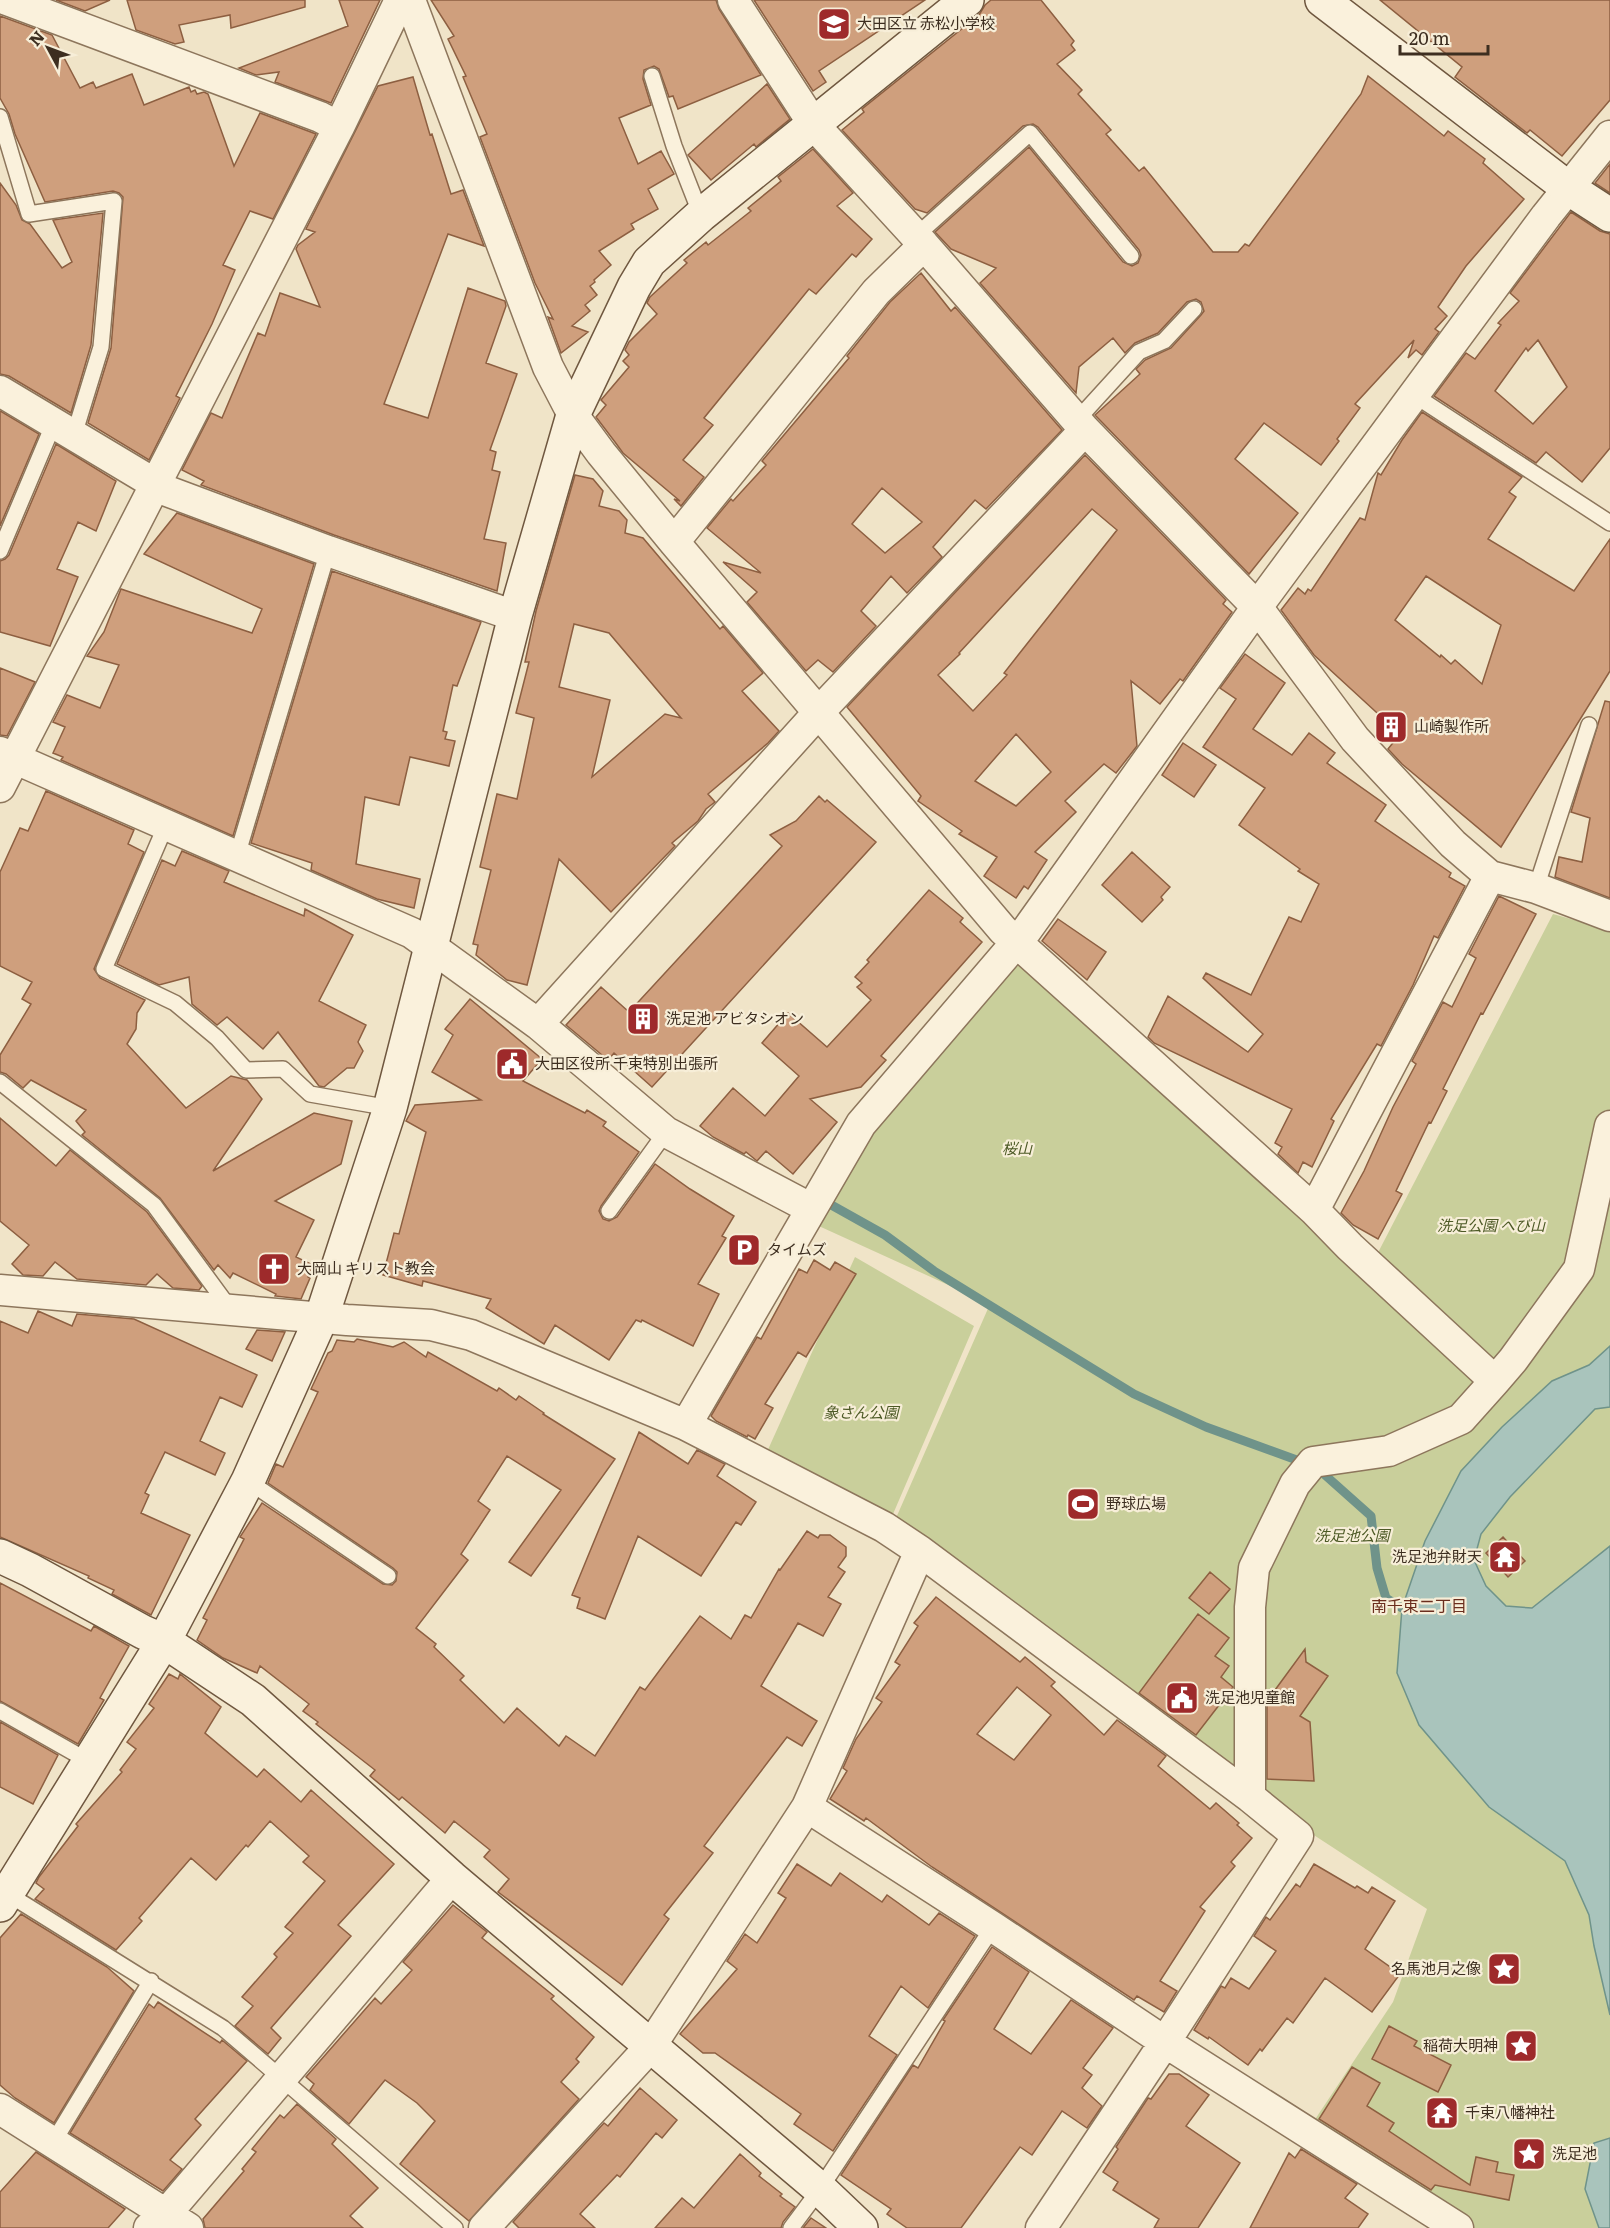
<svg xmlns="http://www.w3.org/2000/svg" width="1610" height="2228" font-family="Literata,'Noto Sans JP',serif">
<rect width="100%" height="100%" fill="#f0e4c8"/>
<path fill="#c9cf9b" d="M1553 914 1610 930V2228H1472L1308 2130 1393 2002 1427 1909 1300 1826 896 1518 990 1304 810 1222 865 1126 1018 957 1368 1272Z
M855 1257 974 1326 890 1521 766 1454Z"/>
<path fill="#a9c4bc" stroke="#6f938a" stroke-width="1.5" d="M1610 1346V1407L1595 1409 1510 1497 1481 1534 1474 1560 1486 1586 1506 1606 1532 1608 1610 1546V2015L1594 1946 1589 1915 1565 1861 1489 1807 1419 1725 1397 1673 1402 1608 1425 1541 1461 1471 1502 1427 1552 1381 1589 1365Z
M1610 2138V2228H1599L1585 2189 1594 2143Z"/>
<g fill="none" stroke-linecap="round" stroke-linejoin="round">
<path stroke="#6f938a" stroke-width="9" d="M826 1202 885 1235 934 1271 1134 1394 1206 1427 1316 1467 1371 1516 1377 1568 1386 1598 1402 1608"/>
</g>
<path fill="#cf9f7d" stroke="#8d5f41" stroke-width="1.5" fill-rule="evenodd" d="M56 0H110L85 11Z
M127 0H305V7L231 28 230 15 179 25 184 42 175 44 136 30Z
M339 0H380L331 103 275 82 279 72 256 75 239 68 348 26Z
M431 0H716L719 9 761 75 678 109 673 96 669 97 659 69 654 66 644 70 643 79 651 105 619 118 638 164 661 151 674 174 648 189 658 209 631 224 634 229 599 251 611 265 594 280 595 282 590 286 597 295 585 305 590 311 572 326 588 332 561 353 548 317 553 319 535 283 480 137 487 134 463 77 466 76 448 39 454 36Z
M754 0H925L819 71 826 82 813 91Z
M991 0H1041L1074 41 1071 45 1075 50 1057 64 1082 90 1078 94 1111 130 1106 134 1139 171 1144 167 1213 252H1238L1245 244 1249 246 1361 94 1368 76 1444 136 1448 131 1485 159 1483 163 1524 199 1466 266 1438 307 1447 316 1435 329 1439 332 1422 355 1416 350 1408 358 1414 340 1355 404 1360 408 1337 439 1339 441 1321 465 1264 423 1235 459 1298 513 1249 574 1095 415 1140 374 1136 369 1145 360 1171 348 1201 315 1204 311 1201 302 1196 299 1187 302 1158 333 1135 343 1125 353 1113 338 1079 367 1076 393 980 283 996 268 951 249 935 232 1029 147 1123 262 1132 266 1138 263 1141 255 1139 250 1038 127 1033 124 1023 126 927 213 915 209 842 130 864 112 862 109 979 15 985 5Z
M1380 0H1610V100L1562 156 1530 130 1527 133 1455 77 1462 67Z
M0 16 52 35 80 88 93 82 96 88 132 74 144 105 189 87 191 92 195 90 197 94 204 92 208 94 234 166 260 113 316 134 273 219 250 211 223 265 235 270 212 324 176 396 180 398 149 460 88 423 111 348 123 197 119 193 113 191 45 202 15 134 9 114 0 98Z
M413 77 430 135 432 134 451 194 463 190 484 246 448 234 384 404 428 418 468 288 505 301 506 306 486 363 517 374 490 450 496 452 492 470 500 472 484 539 506 543 497 591 334 535 201 485 204 481 182 470 211 413 222 418 258 333 265 336 280 293 320 307 296 249 298 245 315 232 306 229 378 86Z
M767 84 790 119 756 147 754 144 711 180 688 155Z
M813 149 853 193 837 206 872 239 856 257 852 254 816 294 809 289 704 418 713 425 683 460 704 477 681 506 674 499 680 501 623 453 615 442 596 417 606 405 601 400 629 367 623 361 629 355 625 350 629 342 657 314 647 303 650 297 687 263 684 260 706 242 708 245 751 211 748 208 781 181 778 177Z
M1610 164V193L1595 183Z
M0 183 16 205 22 220 30 224 62 268 72 262 53 220 103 213 91 345 71 413 9 376 0 374Z
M1571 212 1600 231 1610 234V448L1582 482 1546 452 1536 463 1434 396 1466 353 1475 359 1501 325 1498 323 1519 301 1510 293ZM1538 340 1567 387 1533 424 1495 391 1526 348 1528 351Z
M921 273 951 311 955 307 1062 430 986 509 975 500 933 547 942 557 907 593 891 576 861 611 876 626 833 672 818 660 806 671 747 602 757 592 723 562 761 573 707 528 731 499 733 501 766 465 762 461 849 358 847 356 890 302ZM882 488 922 522 885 553 852 524Z
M0 411 39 434 0 526Z
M1422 412 1522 477 1509 492 1516 497 1488 539 1574 591 1610 539V671L1501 847 1402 764 1388 749 1400 734 1314 655 1281 610 1298 588 1305 594 1308 589 1311 591 1360 518 1365 520 1378 473 1381 475 1402 440ZM1426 576 1501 625 1482 684 1455 660 1451 664 1441 655 1440 657 1395 620Z
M56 444 116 481 96 531 78 522 57 569 78 577 50 646 0 632V561L5 559 9 555Z
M1085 455 1226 600 1223 604 1232 612 1183 681 1180 679 1160 704 1131 681 1137 746 1116 773 1104 764 1065 801 1076 812 1035 852 1047 860 1028 889 1024 886 1016 898 984 876 997 857 959 834 962 831 918 801 921 796 847 707ZM1092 509 1117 530 1004 673 1007 675 973 711 938 675 960 654 959 653ZM1016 734 1051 772 1016 806 975 781Z
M575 475 593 479 603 491 599 506 619 511 627 520 625 533 643 538 720 629 723 626 763 673 742 691 779 731 768 743 708 794 715 802 706 809 698 821 672 843 675 846 611 912 559 859 527 985 507 980 476 955 478 945 473 944 491 870 480 867 497 794 517 799 534 718 516 713 529 662H525L536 611ZM574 624 609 633 681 718 665 714 592 777 610 700 559 687Z
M177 513 314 564 233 836 61 760 63 757 53 753 65 727 53 722 67 695 100 708 119 665 87 656 104 632 121 589 252 633 262 609 144 554Z
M332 571 481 622 457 686 453 685 443 731 447 732 445 739 455 741 449 766 410 757 399 805 365 797 356 864 420 879 414 908 377 899 311 870 312 863 251 843Z
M1245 654 1285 683 1253 729 1292 755 1309 733 1335 753 1327 763 1386 805 1375 821 1451 873 1449 877 1465 886 1438 938 1434 936 1413 985 1381 1046 1377 1044 1331 1119 1334 1121 1312 1167 1303 1162 1298 1173 1278 1154 1282 1147 1275 1143 1292 1109 1154 1043 1148 1037 1168 996 1248 1052 1263 1034 1203 978 1206 973 1251 995 1289 917 1301 922 1319 884 1298 871 1300 869 1239 825 1265 788 1203 747 1236 699 1220 688Z
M0 668 35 682 7 736 0 735Z
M1605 701 1610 702V898L1555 877 1559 857 1582 862 1590 818 1571 812Z
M1183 743 1216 765 1194 797 1162 775Z
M46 791 134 830 128 844 144 852 94 969 100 978 145 1000 137 1013 136 1029 127 1044 186 1108 231 1076 247 1080 262 1099 213 1171 314 1113 352 1121 341 1164 275 1201 314 1220 296 1257 313 1265 308 1277 310 1278 301 1299 275 1296 276 1294 233 1273 230 1278 218 1265 214 1270 160 1198 82 1135 85 1132 76 1121 86 1110 31 1080 23 1088 6 1074 0 1072V1055L31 1004 22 999 32 982 0 966V872L20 828 28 831Z
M819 796 825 802 827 800 876 842 652 1087 614 1053 608 1060 566 1025 601 987 629 1012 782 846 770 835 796 821Z
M182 851 229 871 224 882 304 916 305 909 353 935 319 1001 366 1025 358 1042 363 1051 354 1068H347L324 1087 319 1086 278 1032 263 1049 227 1017 217 1025 192 1004 189 977 159 985 117 964 162 860 175 866Z
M1132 852 1170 887 1161 897 1163 900 1142 922 1102 885Z
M929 890 963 918 960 922 982 942 881 1056 886 1060 861 1087 810 1099 837 1122 793 1174 766 1151 757 1161 746 1152 744 1154 713 1137 700 1126 733 1088 765 1116 799 1076 762 1043 788 1013 827 1047 871 1000 857 987 862 983 855 977 869 962 867 960Z
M1499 896 1536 914 1483 1014 1481 1013 1443 1089 1447 1091 1431 1123 1429 1122 1396 1191 1402 1194 1378 1239 1353 1225 1341 1213 1364 1171 1393 1107 1416 1064 1412 1061 1443 1002 1452 1007 1476 958 1469 954Z
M1058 919 1106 952 1087 980 1042 941Z
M470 999 542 1059 523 1081 585 1113 587 1110 606 1122 603 1126 639 1152 601 1206 599 1211 603 1219 609 1221 617 1217 655 1164 690 1189 734 1216 722 1236 726 1238 698 1284 719 1294 693 1346 642 1320 641 1322 636 1320 609 1360 555 1325 544 1344 486 1308 491 1299 423 1281 422 1286 383 1275 394 1233 399 1234 426 1132 406 1121 415 1105 481 1100 432 1072 453 1035 445 1029Z
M0 1118 56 1166 70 1150 147 1212 202 1286 199 1290 173 1288 157 1274 146 1285 77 1279 55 1262 43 1276 23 1275 12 1264 29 1245 0 1221Z
M814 1260 830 1270 835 1262 856 1274 806 1357 798 1352 765 1404 773 1408 755 1439 748 1435 747 1437 716 1421 711 1416 757 1337 761 1339 799 1269 807 1273Z
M38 1311 72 1326 77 1314 134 1319 257 1375 242 1407 220 1397 200 1441 225 1453 215 1475 165 1452 145 1493 149 1495 141 1513 190 1535 151 1615 112 1594 114 1590 88 1578 89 1576 0 1537V1321L28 1333Z
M257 1330 285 1332 272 1361 246 1349Z
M357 1339 393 1347 404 1342 426 1357 428 1352 497 1391 499 1388 516 1400 519 1396 544 1413 543 1414 615 1459 531 1576 509 1562 561 1490 507 1456 478 1501 490 1510 461 1554 468 1560 416 1628 436 1644 434 1647 464 1676 460 1680 504 1723 517 1708 559 1746 566 1736 595 1756 640 1687 645 1690 700 1616 731 1639 745 1615 751 1618 779 1569 780 1570 807 1531 818 1538 820 1535H830L846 1547V1556L838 1567 845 1572 828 1597 841 1604 823 1636 798 1623 761 1686 817 1721 802 1746 787 1737 704 1846 713 1853 664 1915 669 1919 622 1985 498 1892 509 1879 484 1857 490 1850 454 1821 445 1833 402 1797 399 1800 370 1776 375 1770 316 1724 318 1722 303 1711 309 1704 260 1666 257 1673 223 1658 197 1640 207 1620 203 1618 244 1539 240 1537 262 1503 383 1584 392 1585 396 1581 397 1572 393 1568 268 1483 276 1464 283 1467 318 1392 311 1389 328 1353 332 1351 337 1340 354 1342Z
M639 1432 688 1464 697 1450 725 1464 717 1476 756 1502 741 1525 736 1522 701 1576 638 1536 605 1619 577 1608 580 1598 572 1595Z
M1503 1537 1525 1561 1508 1577 1486 1553Z
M1210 1572 1230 1589 1209 1614 1189 1598Z
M0 1583 91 1631 94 1626 129 1646 100 1698 104 1700 78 1744 0 1701Z
M936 1597 1020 1662 1025 1657 1055 1682 1051 1686 1104 1735 1117 1720 1166 1756 1158 1766 1210 1809 1216 1803 1239 1823 1237 1825 1252 1838 1231 1862 1235 1866 1200 1907 1205 1911 1160 1981 1177 1991 1164 2012 1137 1996 1134 2000 932 1867 866 1818 864 1821 830 1799 847 1771 843 1768 856 1739 882 1702 876 1698 900 1665 895 1662 918 1626 914 1623ZM1017 1687 1051 1715 1014 1760 977 1734Z
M1198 1614 1229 1638 1215 1656 1229 1666 1221 1677 1233 1687 1196 1735 1139 1693Z
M1305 1649 1306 1662 1328 1676 1300 1716 1310 1722 1314 1781 1267 1779V1701Z
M169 1674 178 1679 180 1674 221 1707 205 1733 257 1777 264 1769 301 1802 311 1790 394 1864 338 1925 351 1936 271 2028 281 2038 268 2054 235 2026 253 2006 242 1997 277 1957 274 1954 293 1933 285 1927 325 1881 303 1862 309 1856 270 1821 248 1847 246 1845 216 1880 191 1858 139 1918 142 1921 116 1950 35 1899 44 1889 36 1883 39 1877 78 1826 76 1824 122 1772 120 1770 136 1749 127 1742 154 1708 149 1704Z
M0 1722 58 1755 33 1804 0 1787Z
M797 1864 831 1886 840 1873 882 1902 887 1895 929 1925 939 1913 975 1936 928 2008 901 1986 869 2036 897 2055 833 2151 794 2124 801 2114 715 2053H703L680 2034 737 1969 727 1961 745 1934 757 1943 786 1898 778 1893Z
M1314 1864 1355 1888 1357 1886 1368 1893 1372 1887 1395 1901 1365 1949 1400 1974 1372 2012 1325 1978 1293 2023 1287 2018 1262 2051 1260 2049 1248 2065 1209 2037 1208 2039 1194 2030 1221 1986 1225 1988 1231 1978 1249 1989 1276 1951 1254 1936 1266 1917 1270 1920 1296 1884 1300 1887Z
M453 1905 487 1932 482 1938 554 1996 551 1999 594 2037 576 2059 579 2062 561 2082 579 2099 469 2221 400 2164 435 2121 417 2103 385 2080 349 2124 310 2090 314 2084 306 2077 375 1998 381 2004 412 1970 403 1962Z
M21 1914 107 1967 134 1991 54 2123 15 2098 0 2085V1938Z
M992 1947 1029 1972 994 2029 1031 2054 1071 2000 1113 2028 1083 2068 1092 2075 1082 2088 1102 2106 1087 2128 1062 2111 1032 2155 1020 2147 961 2228H907L887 2214 891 2209 841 2175 913 2065 918 2068 945 2021 943 2020Z
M158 2002 220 2043 222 2040 247 2061 195 2119 201 2125 170 2160 182 2169 163 2191 70 2133 149 2004 154 2008Z
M1389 2026 1417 2041 1414 2046 1451 2065 1438 2092 1372 2059Z
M1352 2067 1380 2083 1367 2106 1394 2123 1389 2131 1470 2185 1476 2157 1498 2162 1496 2172 1514 2175 1509 2200 1435 2185 1431 2190 1319 2119Z
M1169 2074H1179L1209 2095 1186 2126 1240 2163 1198 2228H1154L1159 2219 1113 2190 1118 2182 1103 2172 1118 2149 1116 2147 1148 2098 1151 2099Z
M640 2088 677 2120 662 2138 656 2133 620 2177 617 2175 580 2214 595 2228H519L513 2222 604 2123 608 2126Z
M297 2104 336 2139 332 2144 378 2188 350 2216 363 2228H205L203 2219 244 2171 242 2169 256 2152 252 2149 280 2115 284 2118Z
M1301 2149 1357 2184 1345 2198 1368 2214 1358 2228H1250L1289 2153 1295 2158Z
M36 2152 125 2209 108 2228H0V2192Z
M740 2154 761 2173 759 2176 782 2194 780 2196 795 2207 783 2222 781 2228H655L682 2198 694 2208Z
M811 2218 826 2228H803Z"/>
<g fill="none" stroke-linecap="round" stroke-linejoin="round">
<defs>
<path id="lane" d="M652 76 674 146 701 215
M0 117 29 214 114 201 101 347 74 435
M916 236 1030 133 1131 256
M1414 395 1610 523
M1077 420 1139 352 1164 341 1194 309
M0 551 54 423
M166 825 104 969 175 1003 217 1038 246 1070 283 1069 310 1094 390 1108
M237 856 328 551
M1536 888 1589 725
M0 1082 154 1205 231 1310
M609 1211 666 1132
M248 1481 388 1576
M0 1711 90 1762
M8 1894 223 2028 455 2228
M54 2141 151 1981
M791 2228 820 2189 993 1927"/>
<path id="street" d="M7 0 320 117 339 127
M410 0 548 367 573 415 601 453 674 542 1003 930 1314 1210 1350 1247 1495 1381
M733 0 814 125 924 245 1085 430 1257 607 1355 739 1453 844 1490 876 1536 888 1610 916
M0 391 167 491 328 551 515 616
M674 542 876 292 924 245
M0 752 412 933 538 1024 666 1132 810 1208
M0 787 339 127 400 0
M538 1024 818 713 1085 430
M1314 1210 1490 876
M0 1290 347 1320 431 1325 471 1335 686 1425 884 1527 920 1551 1250 1797 1298 1836 1165 2042 1458 2228
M686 1425 861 1124 1026 931 1257 607 1546 216 1610 136
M1250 1797V1607L1254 1568 1295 1484 1313 1462 1389 1451 1461 1419 1495 1381 1513 1360 1579 1269 1610 1126
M807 1807 993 1927 1165 2042 1041 2228
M0 2109 188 2228
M149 2228 166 2214 452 1878
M484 2228 650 2047 807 1807 920 1551"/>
<path id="secondary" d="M1322 0 1568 188 1610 215
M0 1556 30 1570 143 1632 164 1641 253 1700 452 1878 820 2189 861 2228
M0 1905 164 1641 248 1481 322 1316 390 1108 515 616 573 415 634 287 649 262 701 215 967 0"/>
</defs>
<use href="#lane" stroke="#8d765c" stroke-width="18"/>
<use href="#street" stroke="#8d765c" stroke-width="33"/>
<use href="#secondary" stroke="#6f573f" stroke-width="36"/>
<use href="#lane" stroke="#faf1dc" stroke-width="15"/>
<use href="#street" stroke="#faf1dc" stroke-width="30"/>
<use href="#secondary" stroke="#faf1dc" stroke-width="33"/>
</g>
<defs>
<symbol id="school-square" viewBox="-11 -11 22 22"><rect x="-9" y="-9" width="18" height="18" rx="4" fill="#9e2a2b" stroke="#f7eed8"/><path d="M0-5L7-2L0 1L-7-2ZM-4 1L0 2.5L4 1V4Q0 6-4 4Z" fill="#fff"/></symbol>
<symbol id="building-square" viewBox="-11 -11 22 22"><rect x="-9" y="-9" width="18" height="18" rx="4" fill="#9e2a2b" stroke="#f7eed8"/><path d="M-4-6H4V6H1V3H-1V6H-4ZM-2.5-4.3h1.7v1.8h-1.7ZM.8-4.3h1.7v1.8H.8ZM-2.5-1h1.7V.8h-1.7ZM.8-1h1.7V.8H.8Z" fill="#fff"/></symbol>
<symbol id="civic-square" viewBox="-11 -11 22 22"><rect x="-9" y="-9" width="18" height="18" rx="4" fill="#9e2a2b" stroke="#f7eed8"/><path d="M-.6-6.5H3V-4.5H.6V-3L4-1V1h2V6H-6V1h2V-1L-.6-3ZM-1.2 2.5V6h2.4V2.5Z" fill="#fff"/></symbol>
<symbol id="parking-square" viewBox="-11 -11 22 22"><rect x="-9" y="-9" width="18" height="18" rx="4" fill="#9e2a2b" stroke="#f7eed8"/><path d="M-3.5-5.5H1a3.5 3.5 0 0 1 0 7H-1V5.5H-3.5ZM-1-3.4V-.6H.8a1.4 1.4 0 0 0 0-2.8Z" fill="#fff"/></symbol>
<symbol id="church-square" viewBox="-11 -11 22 22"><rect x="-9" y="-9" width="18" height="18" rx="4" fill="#9e2a2b" stroke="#f7eed8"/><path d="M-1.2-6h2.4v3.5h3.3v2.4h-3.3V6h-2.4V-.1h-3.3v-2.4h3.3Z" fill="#fff"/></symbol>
<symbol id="stadium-square" viewBox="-11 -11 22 22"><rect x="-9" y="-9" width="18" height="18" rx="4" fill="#9e2a2b" stroke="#f7eed8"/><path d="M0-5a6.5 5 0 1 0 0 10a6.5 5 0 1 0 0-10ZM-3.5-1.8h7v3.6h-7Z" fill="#fff"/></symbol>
<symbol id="temple-square" viewBox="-11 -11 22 22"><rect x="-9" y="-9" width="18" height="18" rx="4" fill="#9e2a2b" stroke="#f7eed8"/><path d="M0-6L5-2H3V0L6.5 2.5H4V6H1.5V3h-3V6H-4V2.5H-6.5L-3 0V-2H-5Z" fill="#fff"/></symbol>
<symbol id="sight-square" viewBox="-11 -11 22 22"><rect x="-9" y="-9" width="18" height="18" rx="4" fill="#9e2a2b" stroke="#f7eed8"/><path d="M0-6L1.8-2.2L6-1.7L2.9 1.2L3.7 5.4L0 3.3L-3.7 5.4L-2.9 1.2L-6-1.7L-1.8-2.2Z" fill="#fff"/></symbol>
</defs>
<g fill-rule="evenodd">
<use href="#school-square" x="815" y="5" width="38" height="38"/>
<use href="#building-square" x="1372" y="708" width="38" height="38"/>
<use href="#building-square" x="624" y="1000" width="38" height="38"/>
<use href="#civic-square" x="493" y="1045" width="38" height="38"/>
<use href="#parking-square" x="725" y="1231" width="38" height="38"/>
<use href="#church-square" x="255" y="1250" width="38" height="38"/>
<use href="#stadium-square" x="1064" y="1485" width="38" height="38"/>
<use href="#temple-square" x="1486" y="1538" width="38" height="38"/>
<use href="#civic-square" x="1163" y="1679" width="38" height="38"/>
<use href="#sight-square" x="1485" y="1950" width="38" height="38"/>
<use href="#sight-square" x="1502" y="2027" width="38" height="38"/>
<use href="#temple-square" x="1423" y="2094" width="38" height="38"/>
<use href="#sight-square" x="1510" y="2135" width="38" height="38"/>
</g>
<g text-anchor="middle" stroke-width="4.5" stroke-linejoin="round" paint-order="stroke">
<g font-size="15" fill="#3d2e20" stroke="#f7eed8" text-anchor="start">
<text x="857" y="29">大田区立 赤松小学校</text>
<text x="1414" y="732">山崎製作所</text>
<text x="666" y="1024">洗足池 アビタシオン</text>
<text x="535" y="1069">大田区役所 千束特別出張所</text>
<text x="767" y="1255">タイムズ</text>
<text x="297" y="1274">大岡山 キリスト教会</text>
<text x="1106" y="1509">野球広場</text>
<text x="1482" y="1562" text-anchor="end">洗足池弁財天</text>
<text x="1205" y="1703">洗足池児童館</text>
<text x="1481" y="1974" text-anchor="end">名馬池月之像</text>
<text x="1498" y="2051" text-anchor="end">稲荷大明神</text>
<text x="1465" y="2118">千束八幡神社</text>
<text x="1552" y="2159">洗足池</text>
</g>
<g font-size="15" font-style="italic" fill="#4d5a26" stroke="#f7eed8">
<text x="1017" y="1154">桜山</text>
<text x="1491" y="1231">洗足公園 へび山</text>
<text x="861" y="1418">象さん公園</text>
<text x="1352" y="1541">洗足池公園</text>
</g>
<g font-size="16" fill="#6b2e1e" stroke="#f7eed8">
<text x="1419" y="1612">南千束二丁目</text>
</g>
</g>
<g transform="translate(48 48) rotate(311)" stroke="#f7eed8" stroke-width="4.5" paint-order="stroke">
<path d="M0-4.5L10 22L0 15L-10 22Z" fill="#3d2e20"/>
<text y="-9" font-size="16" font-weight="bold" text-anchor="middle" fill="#3d2e20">N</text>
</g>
<path d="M1400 45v9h88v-9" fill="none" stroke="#3d2e20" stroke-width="3"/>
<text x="1409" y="45" font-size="18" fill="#3d2e20" stroke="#f7eed8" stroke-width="4.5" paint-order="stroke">20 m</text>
</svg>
